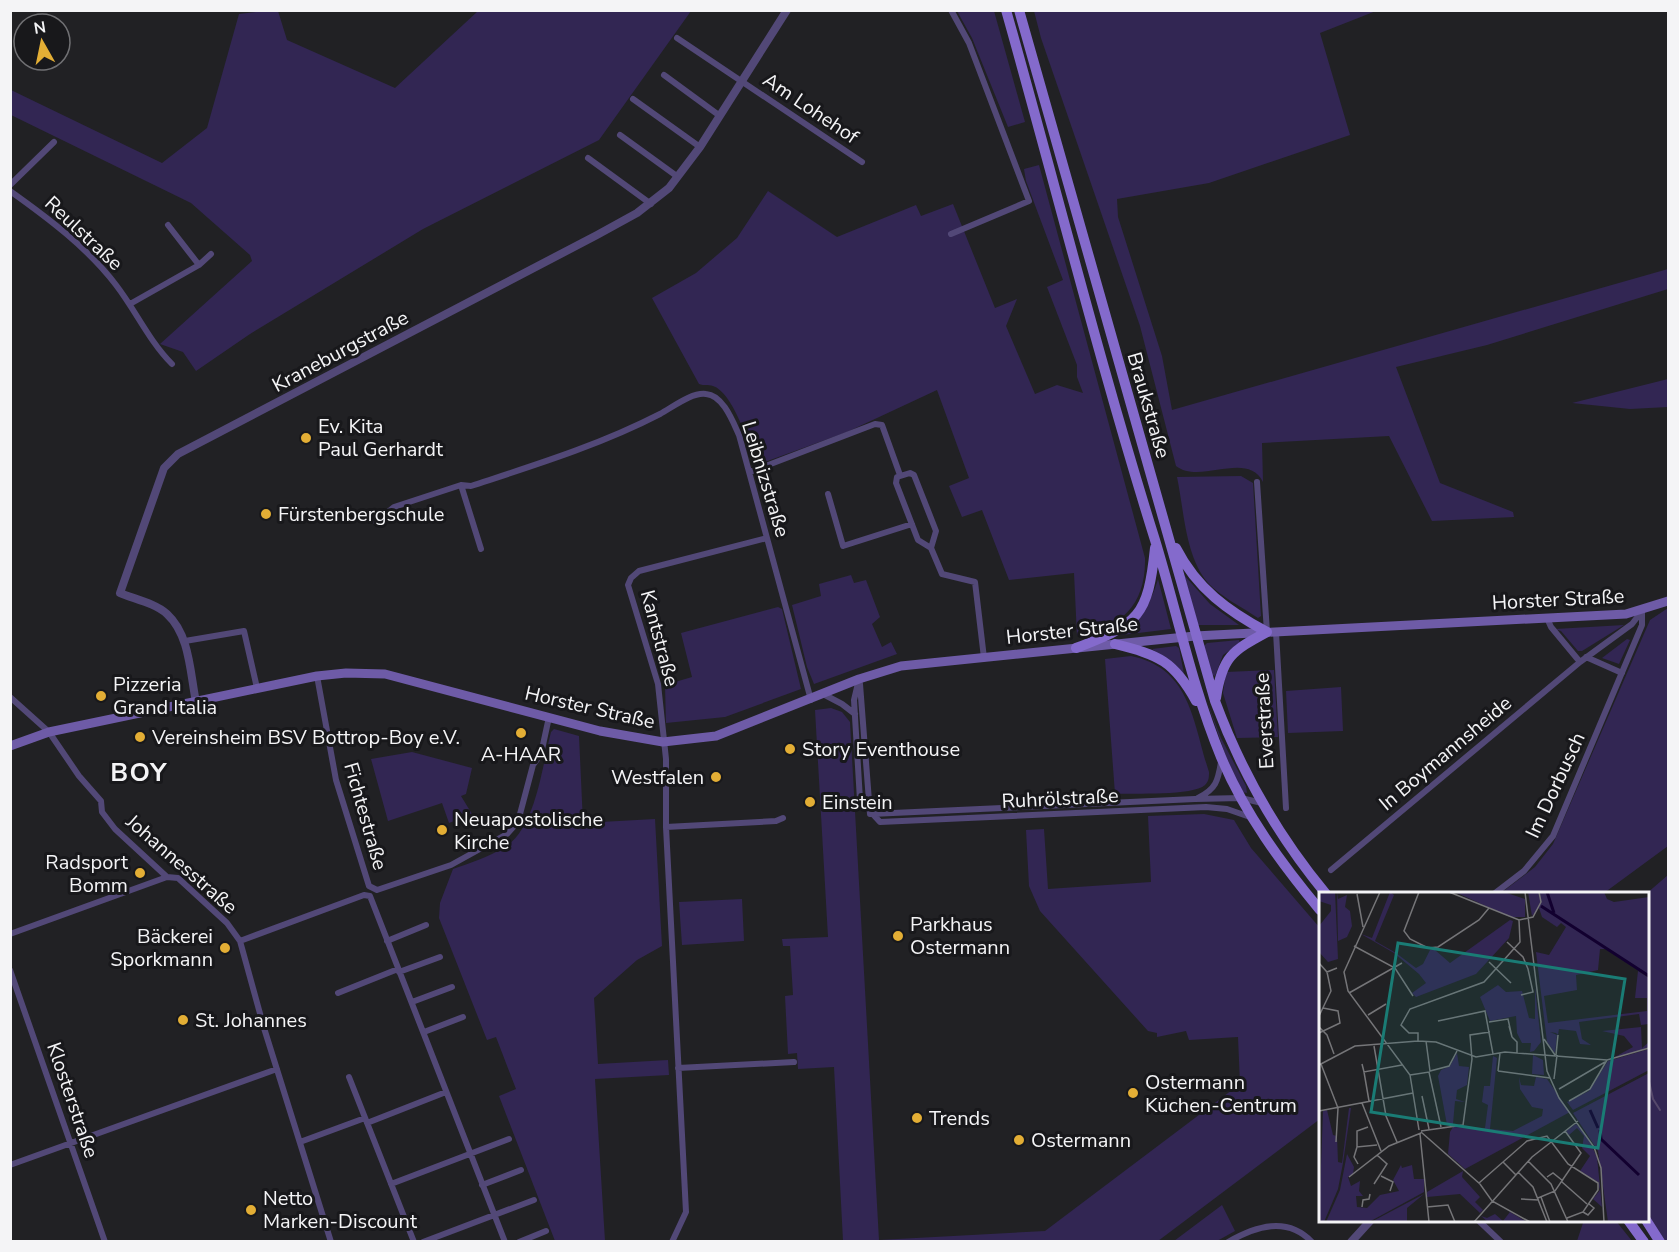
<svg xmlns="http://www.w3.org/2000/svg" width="1679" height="1252" font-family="'Nunito Sans',sans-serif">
<rect width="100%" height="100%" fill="#212124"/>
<path fill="#322653" d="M264 11H278L287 40 395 88 478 11H691L599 140 423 229 250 334 196 371 183 352 160 344 252 261 250 255 191 203 11 115V90L162 163 207 128 239 14Z
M957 11H994L1025 122 1008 127 972 38Z
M1034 11H1376L1320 33 1350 135 1209 183 1117 199 1118 217 1162 356 1172 410 1668 269V289L1487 345 1396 367 1440 483 1513 512 1514 517 1432 521 1389 436 1262 443 1263 482C1247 450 1200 485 1176 466L1140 326 1041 38Z
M1039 165 1145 558C1146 604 1122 628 1077 636L1074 573 1009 580 982 510 962 517 949 486 969 478 937 390 847 432 759 464 753 460C749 442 732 392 713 386 708 384 704 386 699 384L652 298 696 273 737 238 768 191 837 237 916 205 921 216 953 204 995 308 1017 299 1006 326 1035 394 1057 385 1083 393 1077 377V365L1047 287 1063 280 1026 181 1024 169Z
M1668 379V407L1630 409 1572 403Z
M1241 476 1253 483 1261 616 1258 618C1242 607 1221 597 1208 583 1185 556 1184 510 1177 477Z
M851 575 854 583 866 580 880 617 872 624 882 647 891 642 897 654 814 684 807 667 792 605 821 596 819 584Z
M1184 575 1210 604 1239 625H1198Z
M1158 579 1171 629 1122 635 1121 633C1140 617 1151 604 1158 579Z
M778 607 782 609 801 689 725 717 666 723 665 685 692 677 681 633Z
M1668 608V846L1604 893H1501L1535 867 1553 844 1650 620Z
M1624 625 1582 651H1578L1561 631 1555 629Z
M1627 639 1630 640 1619 664 1602 658Z
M1239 640 1240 643 1223 655 1215 676 1212 675 1204 646 1207 643Z
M1176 646 1179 648 1184 674 1152 649Z
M1131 656C1191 668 1193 723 1209 772 1209 777 1209 781 1205 785 1193 796 1134 793 1115 794L1105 659Z
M1274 670 1278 737 1237 738 1223 693 1226 672Z
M1341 687 1343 731 1288 733 1286 691Z
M1206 699 1221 738 1246 786 1247 793 1242 792 1225 754Z
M831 708 842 712 850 722 879 1240 1045 1231 1240 1084 1238 1037 1189 1040 1186 1031 1157 1037V1033L1148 1031 1040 911 1029 886 1026 830 1044 829 1048 889 1151 882 1148 816 1204 814 1234 820 1251 848 1320 928V1119L1158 1241H843L834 1067 798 1069 797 1053 788 1054 785 996 793 995 790 946H783L782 939 828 937 815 710Z
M554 729 579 736 583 823 655 819 662 946 637 960 594 998 598 1064 668 1060 669 1075 595 1079 605 1241H555L499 1096 516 1089 496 1037 487 1040 439 918 440 903 453 869C470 863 489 857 505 847 536 828 542 766 551 732Z
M412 752 472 768 466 794 461 796 472 814 449 823 442 803 388 821 371 759Z
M1668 875V1241H1661L1648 1220 1646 894Z
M742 899 744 941 682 945 679 902Z
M1222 1205 1235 1231 1217 1241H1174Z
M1584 1220 1616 1221 1632 1241H1577Z"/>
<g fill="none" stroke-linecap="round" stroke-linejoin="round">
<path stroke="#56496b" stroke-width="2" d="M1648 1077 1653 1099 1660 1110"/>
<path stroke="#524877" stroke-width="6" d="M677 38 862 162
M664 75 720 116
M633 99 700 147
M620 135 678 177
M588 158 651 204
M10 185 54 142
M10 191C48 218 88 248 116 285 136 311 149 341 172 364
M168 225 199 265
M951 234 1029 201 969 43 951 10
M130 304 199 265 211 254
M750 472 875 424 882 425 900 475
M910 473 914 475 936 531 931 548 918 540 896 483 897 477Z
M1257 482 1267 632
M461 485 481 549
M828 494 843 546 912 524
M376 522 394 507 461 485 471 486C535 465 600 445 660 414 673 407 692 392 706 394 723 395 733 422 739 435L811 700
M931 548 942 574 975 582 984 658
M1547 618 1551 627 1580 662
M1276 632 1286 808
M185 641 244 631 257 688
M1586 657 1622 673
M317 676 336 780 369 886 377 890 451 865 507 834 516 824 520 814 533 765 541 754 549 717
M859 679 854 700 860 800 880 822 1206 807 1227 809 1250 817
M860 684 870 814
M823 694 842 704 855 714
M10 697 49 732 79 776 101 801 102 812 115 829 167 877
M1198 798C1216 789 1218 781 1221 762
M871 814 1195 799 1241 798 1262 803
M666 827 776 821 783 818
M1331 870 1580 662 1632 624 1642 611
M1494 894 1524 871 1553 836 1642 625V612
M10 934 167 877 178 878 227 923 240 941 264 1028 331 1242
M240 941 364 895 370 896 505 1242
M387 941 426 925
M10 970 105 1242
M399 972 440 957
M338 993 398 969
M412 1002 452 987
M424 1032 463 1017
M678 1068 794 1062
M349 1077 414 1242
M367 1123 446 1092
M300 1142 365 1118
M10 1165 277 1069
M391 1184 509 1139
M482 1185 521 1170
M1478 1220 1501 1242
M423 1242 534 1200
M519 1242 546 1231
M672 1242 686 1212 666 827V759L658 684 628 585 631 578 639 571 767 538
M1228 1242C1256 1226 1287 1216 1312 1242"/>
<path stroke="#524877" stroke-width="8" d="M196 702C190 673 190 635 167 614 155 603 134 599 120 593L164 468 178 454 597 235 637 213 669 188 700 147 787 10
M1351 1242 1371 1220"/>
<path stroke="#6e5ba7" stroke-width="9" d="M10 746 49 732 317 676 346 673 385 674 600 731 663 742 716 736 859 679 901 666 1195 636 1626 614 1668 601"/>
<path stroke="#846acc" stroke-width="10" d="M1006 10C1056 187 1100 365 1155 540 1177 612 1192 687 1221 757 1245 814 1281 863 1320 910
M1019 10 1215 701C1241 771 1278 836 1326 894
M1176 548C1197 589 1228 611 1267 632
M1115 644C1159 655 1174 661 1196 701
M1076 648C1139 624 1148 616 1155 548
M1216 698C1222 657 1232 651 1267 632
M1628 1220 1644 1242
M1646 1220 1660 1242"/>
</g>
<g fill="#e3ae35" stroke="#18181b" stroke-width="2">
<circle cx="306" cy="438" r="6"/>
<circle cx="266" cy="514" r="6"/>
<circle cx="101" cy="696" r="6"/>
<circle cx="521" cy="733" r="6"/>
<circle cx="140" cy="737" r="6"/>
<circle cx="790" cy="749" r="6"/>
<circle cx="716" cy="777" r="6"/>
<circle cx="810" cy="802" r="6"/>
<circle cx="442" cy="830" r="6"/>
<circle cx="140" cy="873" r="6"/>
<circle cx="898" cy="936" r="6"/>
<circle cx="225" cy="948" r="6"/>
<circle cx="183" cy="1020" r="6"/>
<circle cx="1133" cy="1093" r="6"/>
<circle cx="917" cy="1118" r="6"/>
<circle cx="1019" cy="1140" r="6"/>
<circle cx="251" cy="1210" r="6"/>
</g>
<g text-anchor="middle" stroke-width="6" stroke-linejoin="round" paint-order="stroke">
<g font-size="20" fill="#f4f4f6" stroke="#18181b">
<text transform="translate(811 108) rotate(34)" y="7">Am Lohehof</text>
<text transform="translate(84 233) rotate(43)" y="7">Reulstraße</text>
<text transform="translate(340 351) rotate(-28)" y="7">Kraneburgstraße</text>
<text transform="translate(1149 405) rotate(74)" y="7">Braukstraße</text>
<text transform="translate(766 479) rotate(73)" y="7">Leibnizstraße</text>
<text transform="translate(1558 599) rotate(-3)" y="7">Horster Straße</text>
<text transform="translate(1072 630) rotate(-6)" y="7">Horster Straße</text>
<text transform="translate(660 638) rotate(75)" y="7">Kantstraße</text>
<text transform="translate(590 707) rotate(13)" y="7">Horster Straße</text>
<text transform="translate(1264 721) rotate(-93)" y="7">Everstraße</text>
<text transform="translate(1445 753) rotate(-40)" y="7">In Boymannsheide</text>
<text transform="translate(1555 785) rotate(-65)" y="7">Im Dorbusch</text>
<text transform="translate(1060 798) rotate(-3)" y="7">Ruhrölstraße</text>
<text transform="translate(366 816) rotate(74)" y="7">Fichtestraße</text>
<text transform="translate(182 864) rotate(41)" y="7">Johannesstraße</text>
<text transform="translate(73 1100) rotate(71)" y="7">Klosterstraße</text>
</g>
<g font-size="20" fill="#f4f4f6" stroke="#18181b" text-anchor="start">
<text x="318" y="433">Ev. Kita<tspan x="318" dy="23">Paul Gerhardt</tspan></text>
<text x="278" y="521">Fürstenbergschule</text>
<text x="113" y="691">Pizzeria<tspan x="113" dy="23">Grand Italia</tspan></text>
<text x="152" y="744">Vereinsheim BSV Bottrop-Boy e.V.</text>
<text x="802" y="756">Story Eventhouse</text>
<text x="521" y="761" text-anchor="middle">A-HAAR</text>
<text x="704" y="784" text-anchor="end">Westfalen</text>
<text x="822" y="809">Einstein</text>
<text x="454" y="826">Neuapostolische<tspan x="454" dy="23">Kirche</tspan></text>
<text x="128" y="869" text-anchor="end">Radsport<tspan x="128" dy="23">Bomm</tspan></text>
<text x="910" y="931">Parkhaus<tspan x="910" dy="23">Ostermann</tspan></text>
<text x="213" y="943" text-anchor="end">Bäckerei<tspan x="213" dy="23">Sporkmann</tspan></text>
<text x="195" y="1027">St. Johannes</text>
<text x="1145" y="1089">Ostermann<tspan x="1145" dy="23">Küchen-Centrum</tspan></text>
<text x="929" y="1125">Trends</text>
<text x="1031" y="1147">Ostermann</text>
<text x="263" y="1205">Netto<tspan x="263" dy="23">Marken-Discount</tspan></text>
</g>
<g font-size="26" font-weight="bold" letter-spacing="1.5" fill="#f4f4f6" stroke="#18181b">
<text x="139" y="781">BOY</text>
</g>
</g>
<g transform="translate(1319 892)">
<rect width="330" height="330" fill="#212124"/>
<path d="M0 0H16L19 67 9 70 0 60V34L12 19V13L0 9ZM18 0 19 7 28 3 26 15 31 19 33 34 28 45 19 49ZM71 0 75 3 56 49 77 61 97 76 104 72 111 58H116L131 71 191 28 194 29 190 46 157 82 97 105 93 101 107 91 100 82 75 61 42 42 53 46ZM136 0H185L206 7V25H191ZM209 0H285L288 7 295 10 330 5V83L272 46 287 57H281L279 78 257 83 258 98 225 104 229 131 328 119V106H316L319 79 330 86V132L322 133 320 122 260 130 263 147 272 153 261 152 257 139 240 137 239 143 237 141 231 140 238 143 236 161 228 150 217 60 230 63 247 35 242 31 238 35 223 25 220 16 213 24ZM179 93 187 100 203 99 210 126 216 127V95L222 150 215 159 211 160 212 151H203L198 141 197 124 171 129 161 105ZM322 135 323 156 330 150V156L294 166 314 155 305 144 283 139ZM330 157V178L254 218 248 210 270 199 289 169ZM138 161 140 174 150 175 148 193 138 198 137 207 146 210 136 209 134 232 128 233 119 184 122 178 131 174ZM214 163 224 168 225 183 213 182ZM174 164 178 166 171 237 194 239 223 224 224 217 213 215 201 197 200 185 202 193 215 194 217 185 228 187 251 220 146 277 129 262 131 240 134 235 166 236 169 213 163 210 165 194H171ZM330 181V330H289L279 259 254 221ZM30 216H32L24 271 19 297 5 330 0 328 4 219 8 218 14 243 18 244 19 270 23 271ZM257 232 268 244 278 265 283 315 274 307 281 298 279 290 261 279 271 264 263 256 265 244 258 236 250 243 247 239ZM28 262 35 275 34 282 29 285 32 294 41 289 40 299 44 304H37L38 315 48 316 61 303 80 299 74 288 82 273 83 276 93 273 95 287H105V300L50 330H7L21 298ZM144 279 143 285 161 305 156 310 164 318 161 321 141 302 108 305V300ZM105 302 88 316V330H52ZM191 320 208 330H169L162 324 168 326 176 322 184 329Z" fill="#322653"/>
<path fill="none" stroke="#12002f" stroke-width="3" d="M228 0 235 21M222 14 330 84M271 218 279 236M281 238 282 247 320 283"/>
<path fill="none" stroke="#757578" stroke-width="1.5" d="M61 0 25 80 29 99 91 183 100 238M100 0 85 39 91 47 109 56 119 55 160 28 170 16M130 0 200 28 214 25 222 10 220 0M206 0 228 179 240 206 275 255 282 276 285 330M38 2 44 35M188 50 204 65 209 77 214 100 202 103M35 54 76 76 94 104M170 70 192 91M0 71 8 80 18 76M30 101 83 71M49 123 67 112M0 124 12 99 8 80M119 129 166 119 174 162M170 130 189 127 193 145 190 134M0 135 8 143 15 162M0 141 21 131 19 119 4 116M193 145 198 150V161M225 147 236 163M99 149V141H90L82 133 91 117 165 90 201 50 200 28M107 149 111 179 130 174 138 159M55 154 67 224 78 250M237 163 239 143M2 172 19 216 17 250M43 172 45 180 83 173M0 173 36 154 99 149 117 150 157 165 186 160 288 168 330 156M179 179 231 186M179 179 181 161M45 180 50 209M91 183 110 180 122 235M235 187 238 163M240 197 286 170M103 204 110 237M250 209 271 197 288 168M43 211 62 259M0 219 94 201M49 235 38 239V255L58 253M102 239 144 233 153 167 151 143 171 140M102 240 161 292 173 309 211 330M101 242 110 330M38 255 35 265 39 272M209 269 232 292 249 330M184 270 197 283M199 280 214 295 228 330M62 284 74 290 71 299M30 285 70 254 102 241M228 285 234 281 244 289M243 290 268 312M160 291 208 249 228 244 249 272 279 291V298L264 320 248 326M55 292 68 272 58 263M222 305 231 330M219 306 236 299 262 261 246 239M202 307 220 308M43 315 44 308 50 307 51 302M108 315 129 313 136 330M264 320 269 323 275 316 270 312M155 330 213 265 259 229"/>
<path fill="#1a7c75" fill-opacity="0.15" stroke="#1a7c75" stroke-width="3" d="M79 51 306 87 279 256 52 220Z"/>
<rect width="330" height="330" fill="none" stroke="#f4f4f6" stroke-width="3"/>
</g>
<rect width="1679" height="1252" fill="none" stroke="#f4f4f6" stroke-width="24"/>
<g transform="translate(42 42) rotate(351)"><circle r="28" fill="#18181b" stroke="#707073" stroke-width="1.5"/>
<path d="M0-4.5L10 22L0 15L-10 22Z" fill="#e3ae35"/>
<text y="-9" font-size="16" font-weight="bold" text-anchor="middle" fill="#f4f4f6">N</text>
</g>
</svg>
